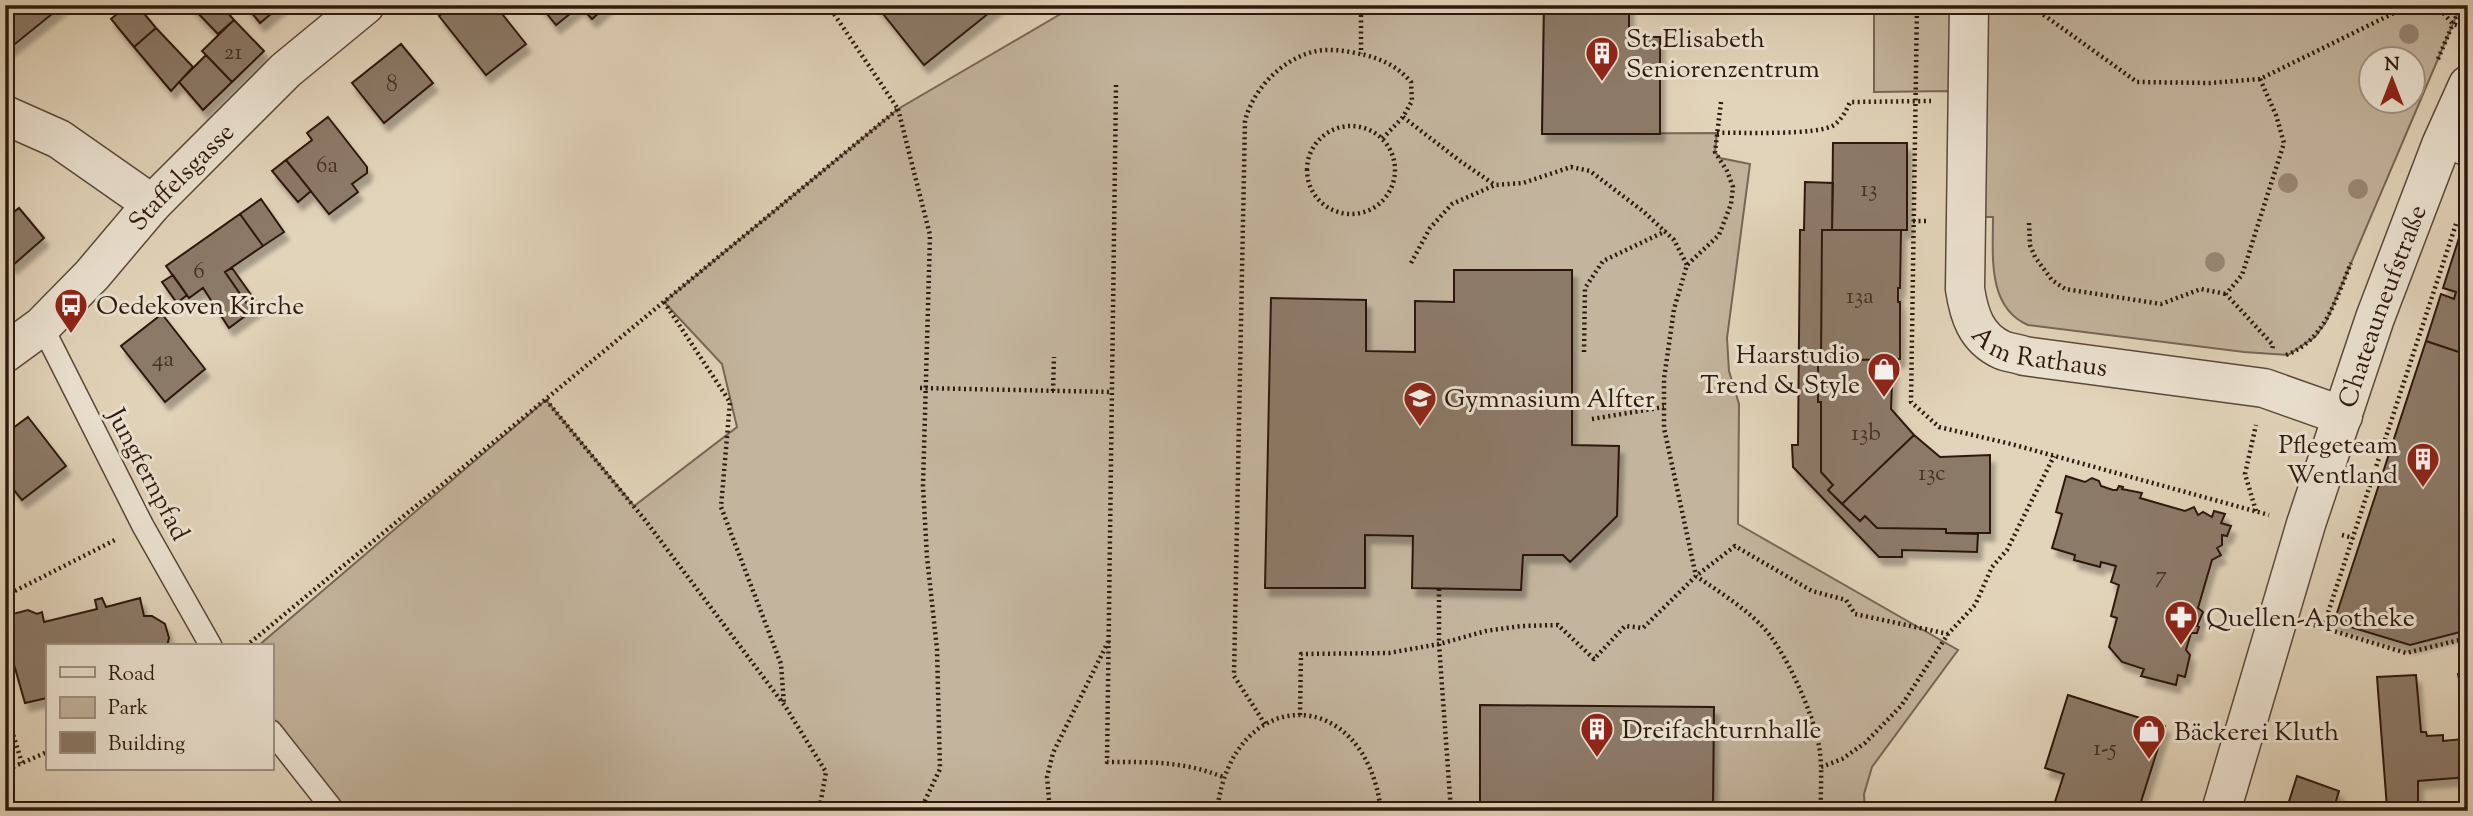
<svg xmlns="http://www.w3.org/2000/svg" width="2473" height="816" font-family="'Sorts Mill Goudy',serif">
<defs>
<filter id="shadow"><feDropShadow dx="4.5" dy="8" stdDeviation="2" flood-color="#0004"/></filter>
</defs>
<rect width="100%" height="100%" fill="#e2d4ba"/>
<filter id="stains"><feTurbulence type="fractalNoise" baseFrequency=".00286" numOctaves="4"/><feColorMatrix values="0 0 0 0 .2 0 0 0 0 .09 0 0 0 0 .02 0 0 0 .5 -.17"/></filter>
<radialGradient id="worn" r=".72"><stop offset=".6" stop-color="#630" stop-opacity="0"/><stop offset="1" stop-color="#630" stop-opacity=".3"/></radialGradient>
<path fill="#c3b49d" stroke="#786656" stroke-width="2" fill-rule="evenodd" d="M1076 5H1544L1542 134 1717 133 1715 152 1720 158 1750 164 1727 338 1729 371 1739 404 1738 524 1958 650 1872 767 1864 794 1865 811H347L271 716V646H258L546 400 634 506 737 427 722 364 664 302 898 109Z
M1874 5H2461L2326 322 2315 337 2288 355 2244 352 2028 325C1987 307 1993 256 1993 217H1982L1953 91 1874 92ZM2372 60H2414V102H2372Z"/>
<path fill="#8c7a67" stroke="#2e190e" stroke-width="2" filter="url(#shadow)" d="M5 5H61L62 6 5 52Z
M128 5H137L156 28 134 47 111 19Z
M190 5H221L234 20 218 34Z
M245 5H282L260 23Z
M453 5H495L526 44 486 75 439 16Z
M540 5H579L580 6 556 25Z
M579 5H608L592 19Z
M876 5H999L924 65Z
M1544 5H1629V37H1660V134H1542Z
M234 20 264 51 232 82 202 51Z
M156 28 193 67 171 91 134 47Z
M401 44 433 83 384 123 352 83Z
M206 55 232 82 203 110 179 82Z
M328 117 367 167V173L352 184 358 192 329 214 286 160 312 140 307 133Z
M1833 143H1907V230H1832Z
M286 160 311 191 298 202 272 171Z
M1805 182 1833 183 1832 230H1822L1821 359H1818V402H1821V472L1833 485 1828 490 1860 521 1865 516 1877 528 1946 529V533L1978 534 1977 552 1902 550V557H1879L1793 467 1792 445H1798L1800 230H1804Z
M261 199 284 232 263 246 240 214Z
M19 208 44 238 12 266 7 259 5 261V210L10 215Z
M2468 210V355L2426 341 2441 294 2454 299 2456 292 2443 288Z
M240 214 263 246 225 272 252 311 229 328 203 288 189 298 166 266Z
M1822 230H1901L1900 288H1898V302H1900V359L1818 361 1821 359Z
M232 268 259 306 252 311 225 272Z
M1454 270H1572V445L1619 446 1617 516 1570 562 1563 555H1523L1521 590 1412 588 1413 536 1365 535V588H1265L1271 298 1366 300V351L1415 352V301L1454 302Z
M173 275 187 295 177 303 162 282Z
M162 314 205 369 165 402 121 346Z
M2426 341 2468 355V630L2410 645 2334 622Z
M1893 359 1891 409 1914 435 1842 504 1828 490 1833 485 1821 472V402H1818V361Z
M28 417 66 466 22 500 5 479V434Z
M1914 435 1940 457 1990 455V533H1946V529L1877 528 1865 516 1860 521 1842 504Z
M2066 476 2085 482 2092 478 2099 481 2101 486 2113 490H2117L2119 486 2123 487 2122 489 2142 493 2140 498 2185 511 2194 507 2198 515 2203 512 2212 517 2214 511 2225 514 2221 523 2231 526 2227 536 2222 535V545L2217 548 2221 555 2212 560 2198 608 2203 612 2197 626 2199 627 2197 633H2191L2186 650 2190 655 2185 677 2178 675 2176 685 2141 676 2144 669 2122 662 2109 647 2117 618 2111 616 2119 585 2111 582 2116 566 2101 562 2100 567 2074 560 2075 555 2052 548 2062 514 2056 512Z
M102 598 106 607 140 598 144 616H152L165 624 169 638 167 646H47V698L25 703 5 633V616L28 610 37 614 42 612 44 622 97 609 95 600Z
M2468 672V714H2466L2458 674Z
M2416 675 2421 732H2426L2427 736 2443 735V741L2463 739V745H2468V777L2418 781V811H2372L2387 808 2377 677Z
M2068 695 2165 726 2138 811H2052L2064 774 2045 768Z
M1480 705 1714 707 1713 811H1480Z
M2297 776 2339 791 2333 811H2286Z"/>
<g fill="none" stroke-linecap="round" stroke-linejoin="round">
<defs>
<path id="service" d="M2441 145 2468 156
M42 326 143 526 211 646
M271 731 334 811"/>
<g id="minor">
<path id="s1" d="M1969 5 1965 289C1969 315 1976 338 2002 350 2009 353 2017 353 2024 356L2264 388 2343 416"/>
<path d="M5 115 59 139 152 204"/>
<path id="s2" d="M5 353 42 326 92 275 152 204 286 70 365 5"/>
</g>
<g id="tertiary">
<path id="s3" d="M2221 811 2306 524 2375 318 2441 145 2468 85"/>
</g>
</defs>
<use href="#service" stroke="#5b4839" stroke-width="24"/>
<use href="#minor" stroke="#5b4839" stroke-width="41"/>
<use href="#tertiary" stroke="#5b4839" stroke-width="41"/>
<path stroke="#2e190e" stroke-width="4.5" stroke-dasharray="2 3.5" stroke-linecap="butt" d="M1917 5 1911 402 1939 427 2011 444 2269 515
M2030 5 2137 82 2210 83 2260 79 2410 5
M2436 5 2453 24 2468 29
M1361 15V54
M2438 59 2461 5
M2260 79 2276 115 2284 143 2242 275 2226 294 2273 345 2272 351
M1116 85 1107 762C1150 762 1183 761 1223 777
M1721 102 1715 152 1727 171 1733 187 1731 204 1719 235 1687 265 1674 309 1664 379V428L1696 576C1718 591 1742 606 1761 625 1785 649 1813 713 1819 746 1823 768 1820 789 1821 811
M898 109 930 235 923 486 927 557 937 649 940 769 920 811
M1403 117 1460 161 1495 185
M1307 170a44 44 0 1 1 88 0a44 44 0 1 1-88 0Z
M1717 133C1740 132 1818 136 1834 125 1842 119 1846 111 1850 102L1931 101
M2462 206 2468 194
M1913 221H1929
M2029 223 2030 245 2035 257 2052 280 2065 289 2161 304 2201 289 2226 294
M1411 263 1430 228 1452 204 1495 185 1523 183 1571 167 1590 171 1644 212 1674 240 1687 265
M664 302 730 402 721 507 781 664 784 705
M1584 352 1585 288 1603 261 1666 231
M2286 355C2325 341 2336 298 2351 263
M920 388 1112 392
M1053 391 1054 357
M546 400 645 520 785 706 826 772 819 811
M1592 419 1664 407
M2256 511 2245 474 2256 425
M2342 535 2353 538
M1439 589V644L1451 811
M5 596 117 539
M2314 625 2406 653 2468 638
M2323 628 2456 224
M246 646 898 109 828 5
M5 709 22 763
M1300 715 1301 654 1389 653 1439 644 1486 631 1521 626 1558 625 1594 659 1625 626 1643 628 1696 576 1735 546 1812 591 1846 600 1855 614 1948 634
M1265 724 1234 676 1245 121C1254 84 1293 48 1332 50 1343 50 1355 53 1365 55 1384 60 1398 67 1411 82L1412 101 1403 117 1382 139
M13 767 47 752
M1821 767 1842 759 1865 743 1901 706 1948 634 1975 605 1992 567 2007 550 2054 456
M1050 811 1047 777 1053 753 1108 642
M1217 811C1232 683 1366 683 1381 811"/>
<use href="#service" stroke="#ece3d2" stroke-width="21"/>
<use href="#minor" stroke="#ece3d2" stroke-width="38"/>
<use href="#tertiary" stroke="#ece3d2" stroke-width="38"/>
</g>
<g fill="#988773">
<circle cx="2409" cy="34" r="10"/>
<circle cx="2288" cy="183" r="10"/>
<circle cx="2358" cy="189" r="10"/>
<circle cx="2215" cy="262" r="10"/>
</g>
<defs>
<symbol id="building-pin" viewBox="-11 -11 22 30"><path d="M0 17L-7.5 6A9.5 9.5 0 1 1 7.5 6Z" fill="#8f2418" stroke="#ece3d2"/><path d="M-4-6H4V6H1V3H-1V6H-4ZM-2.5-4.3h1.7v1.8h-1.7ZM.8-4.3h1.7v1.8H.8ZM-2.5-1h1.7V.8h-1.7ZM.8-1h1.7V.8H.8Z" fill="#fff"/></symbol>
<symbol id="bus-pin" viewBox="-11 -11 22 30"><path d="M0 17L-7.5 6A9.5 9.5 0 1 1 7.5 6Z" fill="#8f2418" stroke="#ece3d2"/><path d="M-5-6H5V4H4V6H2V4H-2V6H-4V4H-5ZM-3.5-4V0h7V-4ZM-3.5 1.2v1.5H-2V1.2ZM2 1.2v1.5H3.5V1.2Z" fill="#fff"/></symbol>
<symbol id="shop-pin" viewBox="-11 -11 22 30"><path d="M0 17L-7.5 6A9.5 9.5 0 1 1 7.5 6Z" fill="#8f2418" stroke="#ece3d2"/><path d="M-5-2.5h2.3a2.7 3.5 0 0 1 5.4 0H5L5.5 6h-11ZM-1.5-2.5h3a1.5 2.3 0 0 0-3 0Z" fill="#fff"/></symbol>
<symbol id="school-pin" viewBox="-11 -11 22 30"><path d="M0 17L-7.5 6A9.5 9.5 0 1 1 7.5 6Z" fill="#8f2418" stroke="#ece3d2"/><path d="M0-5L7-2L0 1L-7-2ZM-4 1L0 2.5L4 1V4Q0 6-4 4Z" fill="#fff"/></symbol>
<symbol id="pharmacy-pin" viewBox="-11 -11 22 30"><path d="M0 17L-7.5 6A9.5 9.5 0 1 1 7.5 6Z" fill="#8f2418" stroke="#ece3d2"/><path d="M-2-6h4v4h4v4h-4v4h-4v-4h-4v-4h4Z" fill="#fff"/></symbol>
</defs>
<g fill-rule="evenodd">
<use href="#building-pin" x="1583" y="34" width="38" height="52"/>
<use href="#bus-pin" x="52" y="286" width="38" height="52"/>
<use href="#shop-pin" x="1865" y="350" width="38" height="52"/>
<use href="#school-pin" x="1401" y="379" width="38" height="52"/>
<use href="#building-pin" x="2404" y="440" width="38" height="52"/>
<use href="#pharmacy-pin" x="2162" y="598" width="38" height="52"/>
<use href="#building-pin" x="1578" y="710" width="38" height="52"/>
<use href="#shop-pin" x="2130" y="712" width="38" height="52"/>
</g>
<g text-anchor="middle" stroke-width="6" stroke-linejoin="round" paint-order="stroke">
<g font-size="23" fill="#463124">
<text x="233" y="59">21</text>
<text x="392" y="91">8</text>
<text x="327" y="172">6a</text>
<text x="1869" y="196">13</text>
<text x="199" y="278">6</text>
<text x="1860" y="303">13a</text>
<text x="163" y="366">4a</text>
<text x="1866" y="440">13b</text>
<text x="1932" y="480">13c</text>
<text x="2161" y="582">7</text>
<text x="2105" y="755">1-5</text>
</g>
<g font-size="26" fill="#2e190e" stroke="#ece3d2" text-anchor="start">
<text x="1626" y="47">St. Elisabeth<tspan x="1626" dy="30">Seniorenzentrum</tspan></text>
<text x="96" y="314">Oedekoven Kirche</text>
<text x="1860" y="363" text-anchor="end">Haarstudio<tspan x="1860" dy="30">Trend &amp; Style</tspan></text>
<text x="1444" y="407">Gymnasium Alfter</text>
<text x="2398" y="453" text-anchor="end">Pflegeteam<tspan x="2398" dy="30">Wentland</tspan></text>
<text x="2206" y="626">Quellen-Apotheke</text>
<text x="1622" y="738">Dreifachturnhalle</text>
<text x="2174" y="740">Bäckerei Kluth</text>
</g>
<g font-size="26" fill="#2e190e" stroke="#ece3d2">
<text dy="9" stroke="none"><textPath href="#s2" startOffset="250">Staffelsgasse</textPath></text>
<text dy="9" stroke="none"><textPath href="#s3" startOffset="530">Chateauneufstraße</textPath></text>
<text dy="9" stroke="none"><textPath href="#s1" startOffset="396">Am Rathaus</textPath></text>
<text transform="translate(149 474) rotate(62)" y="9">Jungfernpfad</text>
</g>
</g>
<rect width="2473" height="816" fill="none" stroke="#e2d4ba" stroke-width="28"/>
<rect x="7" y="7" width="2459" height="802" fill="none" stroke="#2e190e" stroke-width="3.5"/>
<rect x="14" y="14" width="2445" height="788" fill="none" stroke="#2e190e" stroke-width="2"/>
<rect x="46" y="644" width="228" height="126" fill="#ece3d2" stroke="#a09284" stroke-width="2"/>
<rect x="60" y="667" width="35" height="10" fill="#ece3d2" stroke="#a09284" stroke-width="2"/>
<text x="108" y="680" font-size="21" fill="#2e190e">Road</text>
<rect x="60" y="697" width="35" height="21" fill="#c3b49d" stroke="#a09284" stroke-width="2"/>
<text x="108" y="714" font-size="21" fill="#2e190e">Park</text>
<rect x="60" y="732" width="35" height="21" fill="#8c7a67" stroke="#a09284" stroke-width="2"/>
<text x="108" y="750" font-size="21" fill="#2e190e">Building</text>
<g transform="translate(2392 80)"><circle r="33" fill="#ece3d2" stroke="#a09284" stroke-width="2"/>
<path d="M0-5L12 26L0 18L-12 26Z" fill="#8f2418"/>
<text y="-10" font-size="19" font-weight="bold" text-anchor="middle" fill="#2e190e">N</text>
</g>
<rect width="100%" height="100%" filter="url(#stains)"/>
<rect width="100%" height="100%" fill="url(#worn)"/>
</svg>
